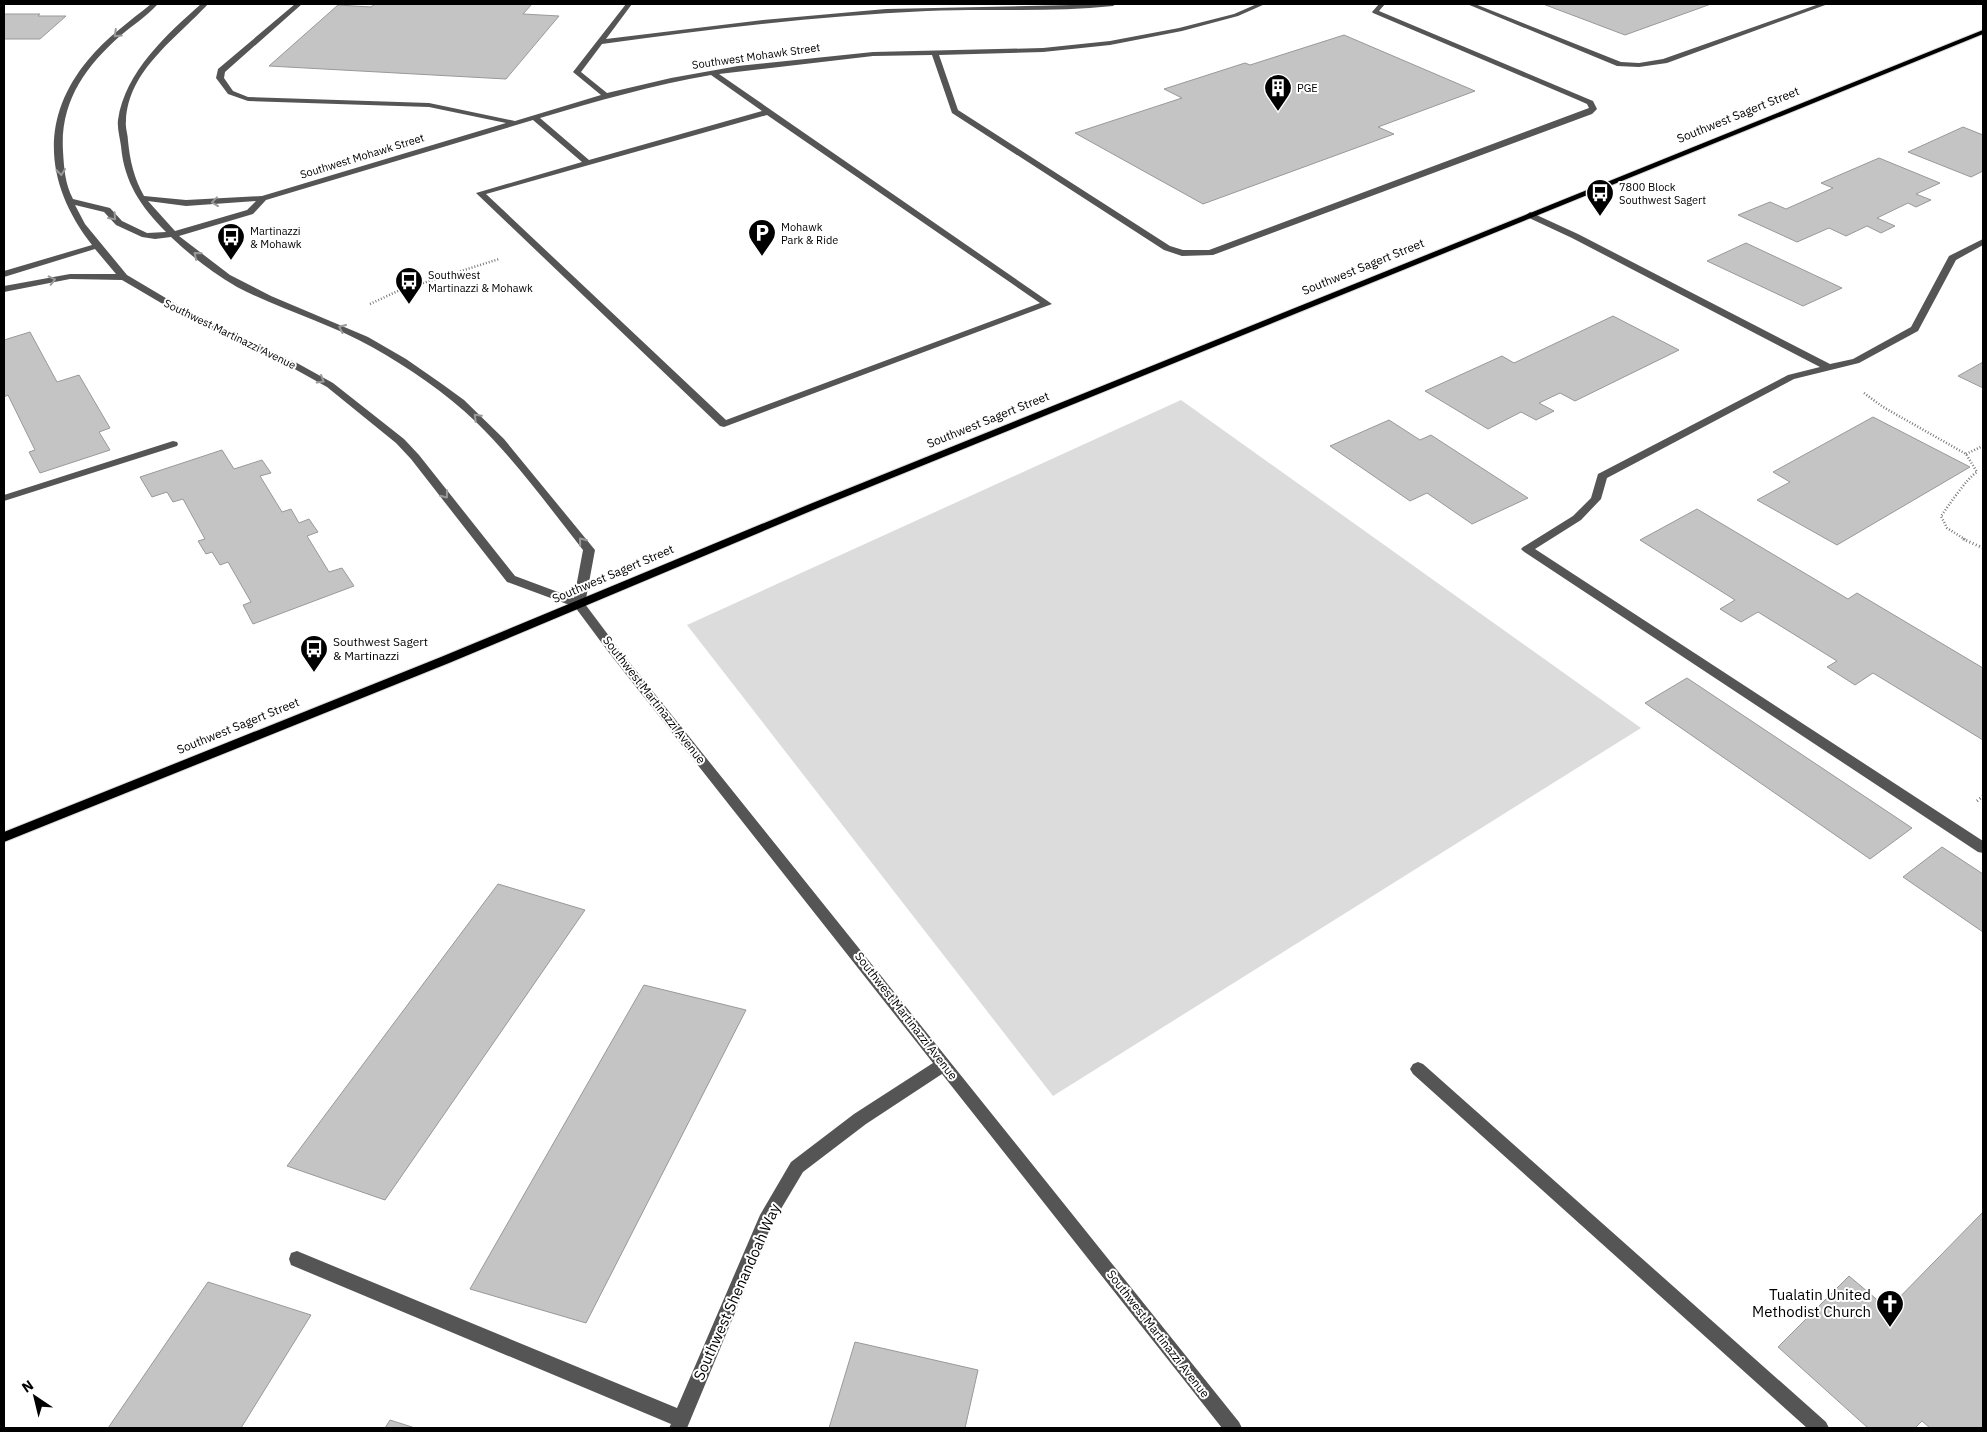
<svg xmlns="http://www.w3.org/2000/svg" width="1987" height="1432" font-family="'IBM Plex Sans',sans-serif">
<rect width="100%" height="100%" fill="#fff"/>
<path fill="#dcdcdc" d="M1181 400 1641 728 1053 1096 687 625Z"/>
<path fill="#c4c4c4" stroke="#999" d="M375 4H532L523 14 559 16 506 79 269 66 338 5 371 7Z
M1543 4H1711L1625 35Z
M4 14H40L38 16H66L40 39H4Z
M1344 35 1475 91 1378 127 1394 134 1203 204 1075 133 1182 98 1164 89 1245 63 1250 65Z
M1963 127 1983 135V171L1971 177 1908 152Z
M1879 158 1940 183 1916 194 1931 200 1916 207 1908 203 1877 218 1895 226 1881 233 1867 226 1846 236 1829 228 1797 242 1738 215 1770 202 1786 209 1833 188 1821 183Z
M1746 243 1842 288 1803 306 1707 261Z
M1613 316 1679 350 1575 401 1560 393 1539 403 1554 411 1536 420 1521 412 1488 429 1425 391 1502 356 1514 363Z
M30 332 57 382 79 375 110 428 99 432 110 450 40 473 29 452 35 450 8 395 4 397V340Z
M1983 362V388L1958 376Z
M1873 417 1970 467 1837 545 1757 500 1790 482 1773 472Z
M1389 420 1420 440 1431 435 1528 498 1472 524 1427 493 1410 501 1330 446Z
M222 450 234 469 262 460 271 473 260 476 282 512 291 509 299 523 309 519 318 532 307 536 329 572 342 568 354 586 253 624 243 605 251 602 228 562 220 565 212 552 206 554 198 541 205 539 183 499 173 502 167 492 152 497 140 477Z
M1697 509 1848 599 1857 593 1983 668V740L1873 673 1855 685 1827 667 1837 661 1758 612 1741 622 1720 609 1735 600 1640 540Z
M1687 678 1912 828 1870 859 1645 703Z
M1942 847 1983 874V932L1903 877Z
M498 884 585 910 385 1200 287 1166Z
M644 985 746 1010 586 1323 470 1289Z
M1983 1212V1428H1930L1922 1421 1915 1428H1868L1778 1347 1849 1276 1888 1309Z
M208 1282 311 1315 241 1428H108Z
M855 1342 978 1370 965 1428H829Z
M390 1420 415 1428H385Z"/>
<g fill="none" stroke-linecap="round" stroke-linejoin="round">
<defs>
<path id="major" d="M1983 30V34L818 508 449 663 4 842V832L441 657 810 504Z"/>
</defs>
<use href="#major" stroke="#dbdbdb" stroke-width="2"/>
<path stroke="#777" stroke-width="2.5" stroke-dasharray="1 2" stroke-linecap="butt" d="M370 304 398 291 499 259
M1864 393 1883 407 1966 454 1977 472C1966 479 1950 504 1941 516L1947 528 1966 540
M1966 454 1983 446"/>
<path stroke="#777" stroke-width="3" stroke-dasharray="1 2.5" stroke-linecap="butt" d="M1963 539 1983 548
M1977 801 1983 796"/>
<path fill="#555" fill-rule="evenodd" d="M151 4H158C147 16 133 25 120 36 85 67 60 102 63 151 64 168 65 184 73 199L110 208 122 221 147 233 166 232C141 207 124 182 121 146 120 138 117 128 118 120 125 72 167 34 201 4H208C177 38 128 70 126 121 125 128 128 134 128 141 130 161 134 178 144 196L186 200 262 196 506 123 429 107 248 101 228 94 216 78 218 69 295 4H302L225 72 224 78 233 91 248 97 429 103 515 121 601 95 573 72 626 4H632L606 39 763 20 886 9 1116 4 1113 6C1051 13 989 8 927 11 818 16 710 29 602 44L581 72 607 93 671 78 738 66 873 52 1043 48 1110 41 1179 28 1234 14 1257 4H1265L1238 16 1182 31 1110 45 1043 52 939 55 958 110 1170 246 1183 250H1209L1589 108 1587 104 1578 100 1373 13 1372 12 1379 4H1385L1379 11 1593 101 1597 109 1592 114 1213 255 1182 256 1164 250 952 113 932 55 873 56 719 74 1052 304 724 427 720 426 476 193 582 162 533 120 266 200 253 214 179 236 230 275 271 296 368 337 406 359 442 384 464 400 504 439 595 550 585 604 618 648 1239 1422 1242 1428H1222L942 1074 866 1124 803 1172 772 1224 687 1428H669L671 1424 291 1265 289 1259 291 1253 297 1251 677 1408 760 1215 791 1162 854 1114 933 1063 610 654 575 607 507 582 411 459 396 443 327 387 291 367 185 317 122 280 70 279 4 292V286L70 274H116L95 249 4 277V271L92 245C46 186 38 120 88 60 106 38 130 21 151 4ZM711 75 762 111 589 160 540 118C597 101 653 85 711 75ZM767 115 1040 303 726 420 486 194ZM148 201 186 206 256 201 247 210 175 231ZM75 205 104 212 116 225 142 237 155 239 171 237C191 256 213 273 237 287 281 310 329 323 372 347 409 368 446 393 476 422 516 461 549 507 583 550L574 598 515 576 419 455 404 439 333 383 297 363 191 313 127 275 85 224Z
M1467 4H1475L1621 62 1639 63 1663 59 1819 4H1828L1667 63 1639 67 1617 66Z
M1530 212 1578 234 1830 364 1853 359 1911 327 1949 256 1983 239V245L1956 260 1918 331 1859 363 1794 379 1607 478 1601 499 1581 520 1535 549 1983 841V853L1978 852 1523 551 1521 549 1523 547 1573 516 1591 498 1598 474 1788 375 1820 367 1572 238 1527 217 1526 215Z
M173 441 177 442 178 444 177 446 4 501V495Z
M1418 1062 1423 1064 1826 1422 1829 1428H1807L1413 1074 1410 1069 1413 1064Z"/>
<use href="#major" fill="#000" fill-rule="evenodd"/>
</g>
<defs><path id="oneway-chevron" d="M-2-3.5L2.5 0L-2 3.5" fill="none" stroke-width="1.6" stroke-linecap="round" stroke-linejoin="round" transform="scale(1.25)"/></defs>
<g stroke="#999">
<use href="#oneway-chevron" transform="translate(117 34) rotate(137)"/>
<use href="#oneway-chevron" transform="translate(61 172) rotate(83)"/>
<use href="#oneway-chevron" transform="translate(215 202) rotate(173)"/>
<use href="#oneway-chevron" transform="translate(113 217) rotate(48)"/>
<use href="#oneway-chevron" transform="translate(197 255) rotate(-141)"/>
<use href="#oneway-chevron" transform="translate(52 280) rotate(-13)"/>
<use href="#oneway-chevron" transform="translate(342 328) rotate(-156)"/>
<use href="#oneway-chevron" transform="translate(321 380) rotate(30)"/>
<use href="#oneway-chevron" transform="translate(477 417) rotate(-135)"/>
<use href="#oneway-chevron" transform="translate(445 495) rotate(52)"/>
<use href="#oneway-chevron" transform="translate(582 541) rotate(-129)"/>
</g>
<defs>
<symbol id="building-pin" viewBox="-11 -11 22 30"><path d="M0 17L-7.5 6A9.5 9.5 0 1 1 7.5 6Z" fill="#000" stroke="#fff"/><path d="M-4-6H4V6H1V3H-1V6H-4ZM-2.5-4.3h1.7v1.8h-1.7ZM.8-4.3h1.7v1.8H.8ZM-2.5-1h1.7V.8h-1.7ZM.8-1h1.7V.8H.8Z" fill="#fff"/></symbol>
<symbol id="bus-pin" viewBox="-11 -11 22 30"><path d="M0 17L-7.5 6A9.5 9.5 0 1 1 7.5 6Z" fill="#000" stroke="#fff"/><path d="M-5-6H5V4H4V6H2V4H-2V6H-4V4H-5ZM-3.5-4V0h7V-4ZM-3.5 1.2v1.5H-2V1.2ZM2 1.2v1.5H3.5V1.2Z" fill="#fff"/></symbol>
<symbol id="parking-pin" viewBox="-11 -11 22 30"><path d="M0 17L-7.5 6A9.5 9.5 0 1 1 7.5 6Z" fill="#000" stroke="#fff"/><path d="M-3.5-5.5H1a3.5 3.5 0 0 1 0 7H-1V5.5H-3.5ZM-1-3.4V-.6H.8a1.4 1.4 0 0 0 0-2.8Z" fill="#fff"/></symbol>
<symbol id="church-pin" viewBox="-11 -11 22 30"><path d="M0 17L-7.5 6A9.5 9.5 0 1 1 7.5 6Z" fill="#000" stroke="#fff"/><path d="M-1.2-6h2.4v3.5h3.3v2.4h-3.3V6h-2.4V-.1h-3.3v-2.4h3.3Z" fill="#fff"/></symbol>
</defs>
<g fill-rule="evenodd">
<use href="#building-pin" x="1262" y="72" width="32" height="43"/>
<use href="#bus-pin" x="1584" y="177" width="32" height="43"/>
<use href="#parking-pin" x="746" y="217" width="32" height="43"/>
<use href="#bus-pin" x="215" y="221" width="32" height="43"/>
<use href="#bus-pin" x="393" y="265" width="32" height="43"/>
<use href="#bus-pin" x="298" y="633" width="32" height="43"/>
<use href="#church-pin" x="1874" y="1288" width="32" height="43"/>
</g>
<g text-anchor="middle" stroke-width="4" stroke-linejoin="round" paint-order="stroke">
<g font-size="11" fill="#000" stroke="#fff">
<text transform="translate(756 56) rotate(-8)" y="4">Southwest Mohawk Street</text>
<text transform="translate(362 156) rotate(-17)" y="4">Southwest Mohawk Street</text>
<text transform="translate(230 334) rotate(26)" y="4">Southwest Martinazzi Avenue</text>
</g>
<g font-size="11" fill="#000" stroke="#fff" text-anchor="start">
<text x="1297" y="92">PGE</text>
<text x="1619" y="191">7800 Block<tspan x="1619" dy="13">Southwest Sagert</tspan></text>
<text x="781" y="231">Mohawk<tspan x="781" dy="13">Park &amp; Ride</tspan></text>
<text x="250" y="235">Martinazzi<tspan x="250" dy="13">&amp; Mohawk</tspan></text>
<text x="428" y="279">Southwest<tspan x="428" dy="13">Martinazzi &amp; Mohawk</tspan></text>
</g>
<g font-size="12" fill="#000" stroke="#fff">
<text transform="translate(1738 115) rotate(-22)" y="4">Southwest Sagert Street</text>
<text transform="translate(1363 267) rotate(-22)" y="4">Southwest Sagert Street</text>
<text transform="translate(988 420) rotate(-22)" y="4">Southwest Sagert Street</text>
<text transform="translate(613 574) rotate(-23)" y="4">Southwest Sagert Street</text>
<text transform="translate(654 700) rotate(52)" y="4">Southwest Martinazzi Avenue</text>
<text transform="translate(238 726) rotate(-22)" y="4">Southwest Sagert Street</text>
<text transform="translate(906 1016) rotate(52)" y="4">Southwest Martinazzi Avenue</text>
<text transform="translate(1158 1334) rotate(52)" y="4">Southwest Martinazzi Avenue</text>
</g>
<g font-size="12" fill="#000" stroke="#fff" text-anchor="start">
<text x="333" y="646">Southwest Sagert<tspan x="333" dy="14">&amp; Martinazzi</tspan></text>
</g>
<g font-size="15" fill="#000" stroke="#fff">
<text transform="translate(737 1292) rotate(-66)" y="5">Southwest Shenandoah Way</text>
</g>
<g font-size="15" fill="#000" stroke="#fff" text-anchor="end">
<text x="1871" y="1300">Tualatin United<tspan x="1871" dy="17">Methodist Church</tspan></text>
</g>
</g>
<rect width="1987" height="1432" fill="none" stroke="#000000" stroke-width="10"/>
<g transform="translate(35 1397) rotate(325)" stroke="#ffffff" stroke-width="4" paint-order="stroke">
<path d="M0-4L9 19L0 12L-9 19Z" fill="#000000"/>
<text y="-8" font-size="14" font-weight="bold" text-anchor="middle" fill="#000000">N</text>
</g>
</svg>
